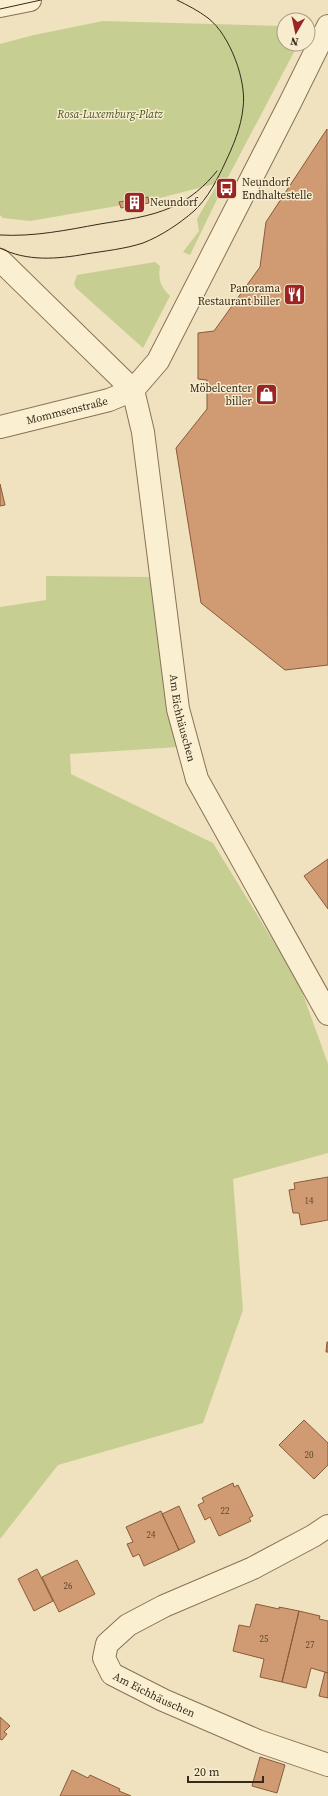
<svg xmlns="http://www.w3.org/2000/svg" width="328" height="1796" font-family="'Source Serif 4',serif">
<rect width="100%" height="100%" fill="#f0e2be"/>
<path fill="#c6ce92" d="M103 21 283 26 284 44H295L294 52 226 181 190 255 183 252 199 231 197 219 218 183 152 200 30 221 3 218 0 215V44L34 35Z
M155 262 160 266C158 279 160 286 170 296L143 348 76 288 74 284 77 275Z
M46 576 150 577 178 747 70 754 71 774 213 843 299 983 328 1064V1153L233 1179 243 1310 203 1423 58 1465 0 1539V607L46 600Z"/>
<path fill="#d09b72" stroke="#895b3b" d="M327 129 328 665 285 670 201 603 176 448 207 409V380L198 379V333L214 331 260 267 266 222Z
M148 197 149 203 121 208 119 202Z
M0 484 5 505 0 506Z
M328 859V909L304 876Z
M328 1177V1220L301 1225 299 1213H293L289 1190 295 1189 294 1183Z
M327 1342H328V1352H326Z
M304 1420 328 1443V1465L314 1479 279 1445Z
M233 1483 234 1487 238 1485 253 1516 249 1518 251 1521 219 1536 210 1517 205 1520 198 1505 204 1502 202 1498Z
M179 1506 195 1542 179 1550 162 1514Z
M161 1511 179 1550 144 1566 139 1554 133 1557 127 1544 133 1542 126 1527Z
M77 1560 95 1594 59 1612 42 1577Z
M37 1569 53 1601 34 1611 18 1579Z
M256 1604 279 1609V1607L299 1611 282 1682 260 1677 264 1659 233 1651 239 1625 250 1627Z
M299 1611 320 1616 319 1619 328 1621V1673L311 1668 306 1688 282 1682Z
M325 1672 328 1673V1698L319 1696Z
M0 1717 10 1726 4 1732 7 1734 2 1740 0 1739Z
M260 1757 285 1765 277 1793 252 1786Z
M72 1770 88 1778 90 1775 120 1789 119 1791 131 1796H60Z"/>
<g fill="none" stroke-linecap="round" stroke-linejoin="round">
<defs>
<g id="minor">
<path d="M0 6 30 0"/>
<path d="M0 260 133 390"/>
<path id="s1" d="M133 390 143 432 178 709 197 779 328 1014"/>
<path id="s2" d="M0 427 109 400 133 390 158 361 291 101 328 26"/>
<path id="s3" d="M328 1526 313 1536 253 1568 164 1606 128 1625 107 1644 104 1658 112 1674 163 1700 258 1741 328 1765"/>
</g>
</defs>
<use href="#minor" stroke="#897256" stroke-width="24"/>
<use href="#minor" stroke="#faefd1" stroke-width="22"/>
<path stroke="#372a1b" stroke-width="1" d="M0 9 41 0
M0 235C34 237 67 230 100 224 124 220 150 217 172 207 190 199 205 186 217 171
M0 248C27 262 58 259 86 254 104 251 125 249 143 243 161 236 179 224 194 211 208 198 217 180 225 163 233 146 241 128 243 108 247 81 230 35 208 18 199 11 187 5 177 0"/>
</g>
<defs>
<symbol id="bus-square" viewBox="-11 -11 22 22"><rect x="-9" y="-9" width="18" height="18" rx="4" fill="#9b2523" stroke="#f7ecce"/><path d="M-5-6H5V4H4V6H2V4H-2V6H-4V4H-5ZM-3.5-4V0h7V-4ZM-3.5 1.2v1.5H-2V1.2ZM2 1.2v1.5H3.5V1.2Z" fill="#fff"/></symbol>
<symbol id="building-square" viewBox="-11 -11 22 22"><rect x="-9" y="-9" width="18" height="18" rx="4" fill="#9b2523" stroke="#f7ecce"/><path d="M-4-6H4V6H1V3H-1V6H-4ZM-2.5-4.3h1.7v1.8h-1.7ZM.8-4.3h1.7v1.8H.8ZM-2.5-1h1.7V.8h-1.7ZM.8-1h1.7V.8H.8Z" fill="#fff"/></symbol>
<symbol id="restaurant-square" viewBox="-11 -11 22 22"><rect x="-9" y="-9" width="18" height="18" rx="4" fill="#9b2523" stroke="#f7ecce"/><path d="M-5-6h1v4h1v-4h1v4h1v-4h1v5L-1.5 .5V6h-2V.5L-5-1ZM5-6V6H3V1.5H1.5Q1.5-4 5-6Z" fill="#fff"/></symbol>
<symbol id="shop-square" viewBox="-11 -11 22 22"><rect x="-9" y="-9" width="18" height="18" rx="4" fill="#9b2523" stroke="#f7ecce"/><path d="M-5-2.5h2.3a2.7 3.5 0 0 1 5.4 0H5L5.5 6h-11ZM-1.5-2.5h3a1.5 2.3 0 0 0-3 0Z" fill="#fff"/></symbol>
</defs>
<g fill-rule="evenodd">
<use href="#bus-square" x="214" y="176" width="25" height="25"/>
<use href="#building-square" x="122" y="190" width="25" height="25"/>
<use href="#restaurant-square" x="282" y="282" width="25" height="25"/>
<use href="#shop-square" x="254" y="382" width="25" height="25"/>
</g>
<g text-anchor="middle" stroke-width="3" stroke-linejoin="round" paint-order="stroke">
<g font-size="9" fill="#5d4631">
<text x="309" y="1204">14</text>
<text x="309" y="1458">20</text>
<text x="225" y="1514">22</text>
<text x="151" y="1538">24</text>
<text x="68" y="1589">26</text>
<text x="264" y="1642">25</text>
<text x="310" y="1648">27</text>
</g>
<g font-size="11" font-style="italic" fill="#475521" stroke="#f7ecce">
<text x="110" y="118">Rosa-Luxemburg-Platz</text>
</g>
<g font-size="11" fill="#372a1b" stroke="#f7ecce" text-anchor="start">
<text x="242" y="186">Neundorf<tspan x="242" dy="13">Endhaltestelle</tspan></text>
<text x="150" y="206">Neundorf</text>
<text x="280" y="292" text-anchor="end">Panorama<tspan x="280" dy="13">Restaurant biller</tspan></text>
<text x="252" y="392" text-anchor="end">Möbelcenter<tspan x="252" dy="13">biller</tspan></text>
</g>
<g font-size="11" fill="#372a1b" stroke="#f7ecce">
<text dy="4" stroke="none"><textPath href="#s2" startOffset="69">Mommsenstraße</textPath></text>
<text dy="4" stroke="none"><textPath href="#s1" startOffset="332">Am Eichhäuschen</textPath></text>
<text dy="4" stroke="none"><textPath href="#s3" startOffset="331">Am Eichhäuschen</textPath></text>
</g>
</g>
<g transform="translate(296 32) rotate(189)"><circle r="19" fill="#f7ecce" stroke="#aa9e86"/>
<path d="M0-3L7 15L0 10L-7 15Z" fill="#9b2523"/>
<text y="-6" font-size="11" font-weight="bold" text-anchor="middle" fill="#372a1b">N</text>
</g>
<path d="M188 1776v6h75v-6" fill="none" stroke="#372a1b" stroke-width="2"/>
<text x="194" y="1776" font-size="12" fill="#372a1b" stroke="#f7ecce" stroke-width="3" paint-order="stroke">20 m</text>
</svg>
